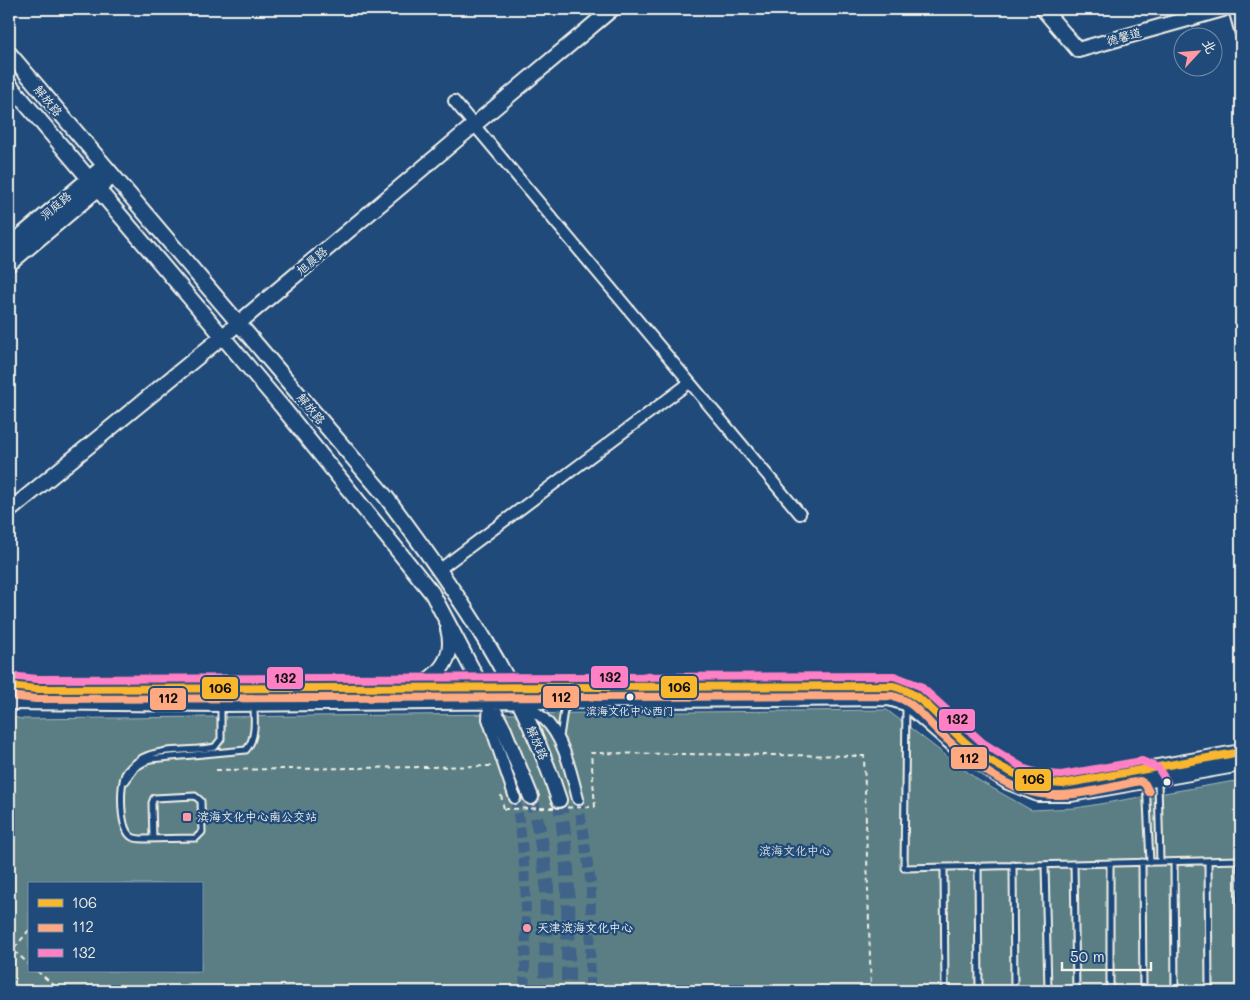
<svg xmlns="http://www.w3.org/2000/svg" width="1250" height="1000" font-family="Mali,'LXGW WenKai TC',sans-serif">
<rect width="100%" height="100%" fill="#1f4a7a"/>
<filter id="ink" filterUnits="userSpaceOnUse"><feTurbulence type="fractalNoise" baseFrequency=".02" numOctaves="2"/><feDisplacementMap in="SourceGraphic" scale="10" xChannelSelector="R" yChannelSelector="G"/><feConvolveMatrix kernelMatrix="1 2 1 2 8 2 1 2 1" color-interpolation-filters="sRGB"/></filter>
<g filter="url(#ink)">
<path fill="#5a7e83" stroke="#a7b8b6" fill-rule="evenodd" d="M887 710 978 780 1031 810 1076 808 1241 780V991H9V716L22 719ZM29 884H201V971H29Z"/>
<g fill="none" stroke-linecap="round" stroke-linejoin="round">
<path stroke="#3f638a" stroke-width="10" stroke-dasharray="10 5" stroke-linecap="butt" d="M515 798C528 863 527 925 524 991
M578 799 591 884 590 991"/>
<path stroke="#3f638a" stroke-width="14" stroke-dasharray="14 7" stroke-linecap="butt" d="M531 797 540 833 547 883 546 991
M559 800C571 862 568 928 568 991"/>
<defs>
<path id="lane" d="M906 707 904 868 1240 860 1241 991
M560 737 564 710 571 704
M126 781 136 767 150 759 246 750C259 736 253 708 253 690
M1146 781 1150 862
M1158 781 1160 862
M153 839 152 803 154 798 195 796 201 801 202 832 196 838 144 839C140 839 136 839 132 837 119 829 120 787 125 774 128 768 136 762 142 758 162 747 192 752 215 747L221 739V705
M1208 861 1209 991
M1142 862 1143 991
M1174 862 1175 991
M1074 864 1076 991
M1013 865 1014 991
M1045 865 1048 991
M944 867 945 991
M978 867 979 991
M1110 991V863"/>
<path id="street" d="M1234 9 1241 34
M454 101 800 514
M440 569 689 383
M489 702 488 719 515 798
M520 702C528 707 536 712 543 718 564 737 571 772 578 799"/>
<path id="secondary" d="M1043 9 1078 50 1223 9
M9 53 386 497C458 593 522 684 559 800
M9 84 283 408 432 593 504 730 531 797
M9 246 104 166
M9 264 112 177
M9 511 222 337 612 9
M9 686 36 689 893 686C920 689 937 717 956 734 984 760 1024 787 1063 784L1241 752
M413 687C439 678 456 657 448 629
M9 702 221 704 889 698 906 703 955 746 990 770 1008 782 1038 794H1071L1241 764"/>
</defs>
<use href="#lane" stroke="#f4f1e8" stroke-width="9"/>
<use href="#street" stroke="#f4f1e8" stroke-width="14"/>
<use href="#secondary" stroke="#f4f1e8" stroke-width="18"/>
<path stroke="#f4f1e8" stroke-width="2" stroke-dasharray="5 4" stroke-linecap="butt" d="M216 770 494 766
M501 795 504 809
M595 807 591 753 864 756 871 991
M29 930 13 950 29 964
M37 971 61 991"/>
<use href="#lane" stroke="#1f4a7a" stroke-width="5"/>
<use href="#street" stroke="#1f4a7a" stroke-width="10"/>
<use href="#secondary" stroke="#1f4a7a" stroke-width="14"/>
<path stroke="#f4f1e8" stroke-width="2" stroke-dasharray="5 4" stroke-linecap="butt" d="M504 809 595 807"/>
<defs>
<path id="bus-1" d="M9 686 36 689 893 686C917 692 931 709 948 726 979 758 1018 783 1063 784L1241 752"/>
<path id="bus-2" d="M9 696 36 699 892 696C913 700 924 718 939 732 969 760 1007 793 1050 795 1080 796 1110 787 1140 781L1145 784 1149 792"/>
<path id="bus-3" d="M10 676 37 679 894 676 920 686 983 743 1025 769 1038 773 1061 775 1142 761 1158 768 1167 782"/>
</defs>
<use href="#bus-1" stroke="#1f4a7a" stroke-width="11"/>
<use href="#bus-2" stroke="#1f4a7a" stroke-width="11"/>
<use href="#bus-3" stroke="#1f4a7a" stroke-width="11"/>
<use href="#bus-1" stroke="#fab62d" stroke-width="8"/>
<use href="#bus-2" stroke="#ffa980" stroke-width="8"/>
<use href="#bus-3" stroke="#ff80c5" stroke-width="8"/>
</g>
</g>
<g fill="#f4f1e8" stroke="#1f4a7a" stroke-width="2">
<circle cx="630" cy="697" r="4.5"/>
<circle cx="1167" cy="782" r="4.5"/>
</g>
<g fill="#ff9aa2" stroke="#1f4a7a" stroke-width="2">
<rect x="182" y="812" width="10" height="10" rx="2.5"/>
<circle cx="527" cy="928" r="5"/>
</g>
<g text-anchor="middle" stroke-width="4.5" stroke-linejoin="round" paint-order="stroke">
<g font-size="11" fill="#f4f1e8" stroke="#1f4a7a">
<text x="630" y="715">滨海文化中心西门</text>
</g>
<g font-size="12" fill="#f4f1e8" stroke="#1f4a7a">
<text transform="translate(1124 37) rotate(-16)" y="4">德馨道</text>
<text transform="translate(48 101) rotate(50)" y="4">解放路</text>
<text transform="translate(56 206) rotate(-40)" y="4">洞庭路</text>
<text transform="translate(312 261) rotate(-40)" y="4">旭晨路</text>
<text transform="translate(311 409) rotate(50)" y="4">解放路</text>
<text transform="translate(537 743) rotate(67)" y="4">解放路</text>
</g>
<g font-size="12" fill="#f4f1e8" stroke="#1f4a7a" text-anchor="start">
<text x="197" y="821">滨海文化中心南公交站</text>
<text x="537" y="932">天津滨海文化中心</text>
</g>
<g font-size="12" fill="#dde0d9" stroke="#1f4a7a">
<text x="795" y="855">滨海文化中心</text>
</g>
</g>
<g stroke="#1f4a7a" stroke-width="2">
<rect x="590" y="665" width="39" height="24" rx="5" fill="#ff80c5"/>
<rect x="266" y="666" width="38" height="24" rx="5" fill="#ff80c5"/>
<rect x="660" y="675" width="38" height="24" rx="5" fill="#fab62d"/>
<rect x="201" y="676" width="38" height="24" rx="5" fill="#fab62d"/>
<rect x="542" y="685" width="38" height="24" rx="5" fill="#ffa980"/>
<rect x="149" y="687" width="38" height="24" rx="5" fill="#ffa980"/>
<rect x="938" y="708" width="38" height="24" rx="5" fill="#ff80c5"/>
<rect x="950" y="746" width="38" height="24" rx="5" fill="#ffa980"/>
<rect x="1014" y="768" width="38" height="24" rx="5" fill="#fab62d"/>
</g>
<g font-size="14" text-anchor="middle" font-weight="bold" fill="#111">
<text x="610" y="682">132</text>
<text x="285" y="683">132</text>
<text x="679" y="692">106</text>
<text x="220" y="693">106</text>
<text x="561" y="702">112</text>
<text x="168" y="703">112</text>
<text x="957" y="724">132</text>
<text x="969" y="763">112</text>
<text x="1033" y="784">106</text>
</g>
<rect width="1250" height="1000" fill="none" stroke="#1f4a7a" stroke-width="30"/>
<rect x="15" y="15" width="1220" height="970" fill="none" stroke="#f4f1e8" stroke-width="2" filter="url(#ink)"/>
<rect x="28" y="882" width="175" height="90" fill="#1f4a7a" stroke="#748da6"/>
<rect x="38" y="899" width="25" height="8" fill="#fab62d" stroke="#748da6"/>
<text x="72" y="908" font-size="15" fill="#f4f1e8">106</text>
<rect x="38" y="924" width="25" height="8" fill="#ffa980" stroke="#748da6"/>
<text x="72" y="932" font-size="15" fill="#f4f1e8">112</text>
<rect x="38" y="949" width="25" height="8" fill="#ff80c5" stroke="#748da6"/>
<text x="72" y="958" font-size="15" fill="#f4f1e8">132</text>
<g transform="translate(1198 52) rotate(64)"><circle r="24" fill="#1f4a7a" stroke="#748da6"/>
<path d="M0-4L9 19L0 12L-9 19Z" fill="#ff9aa2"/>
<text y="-8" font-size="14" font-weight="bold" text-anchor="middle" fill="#f4f1e8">北</text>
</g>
<path d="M1062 962v8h89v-8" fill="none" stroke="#f4f1e8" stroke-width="2.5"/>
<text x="1070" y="962" font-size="15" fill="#f4f1e8" stroke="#1f4a7a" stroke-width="4" paint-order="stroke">50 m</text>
</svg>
